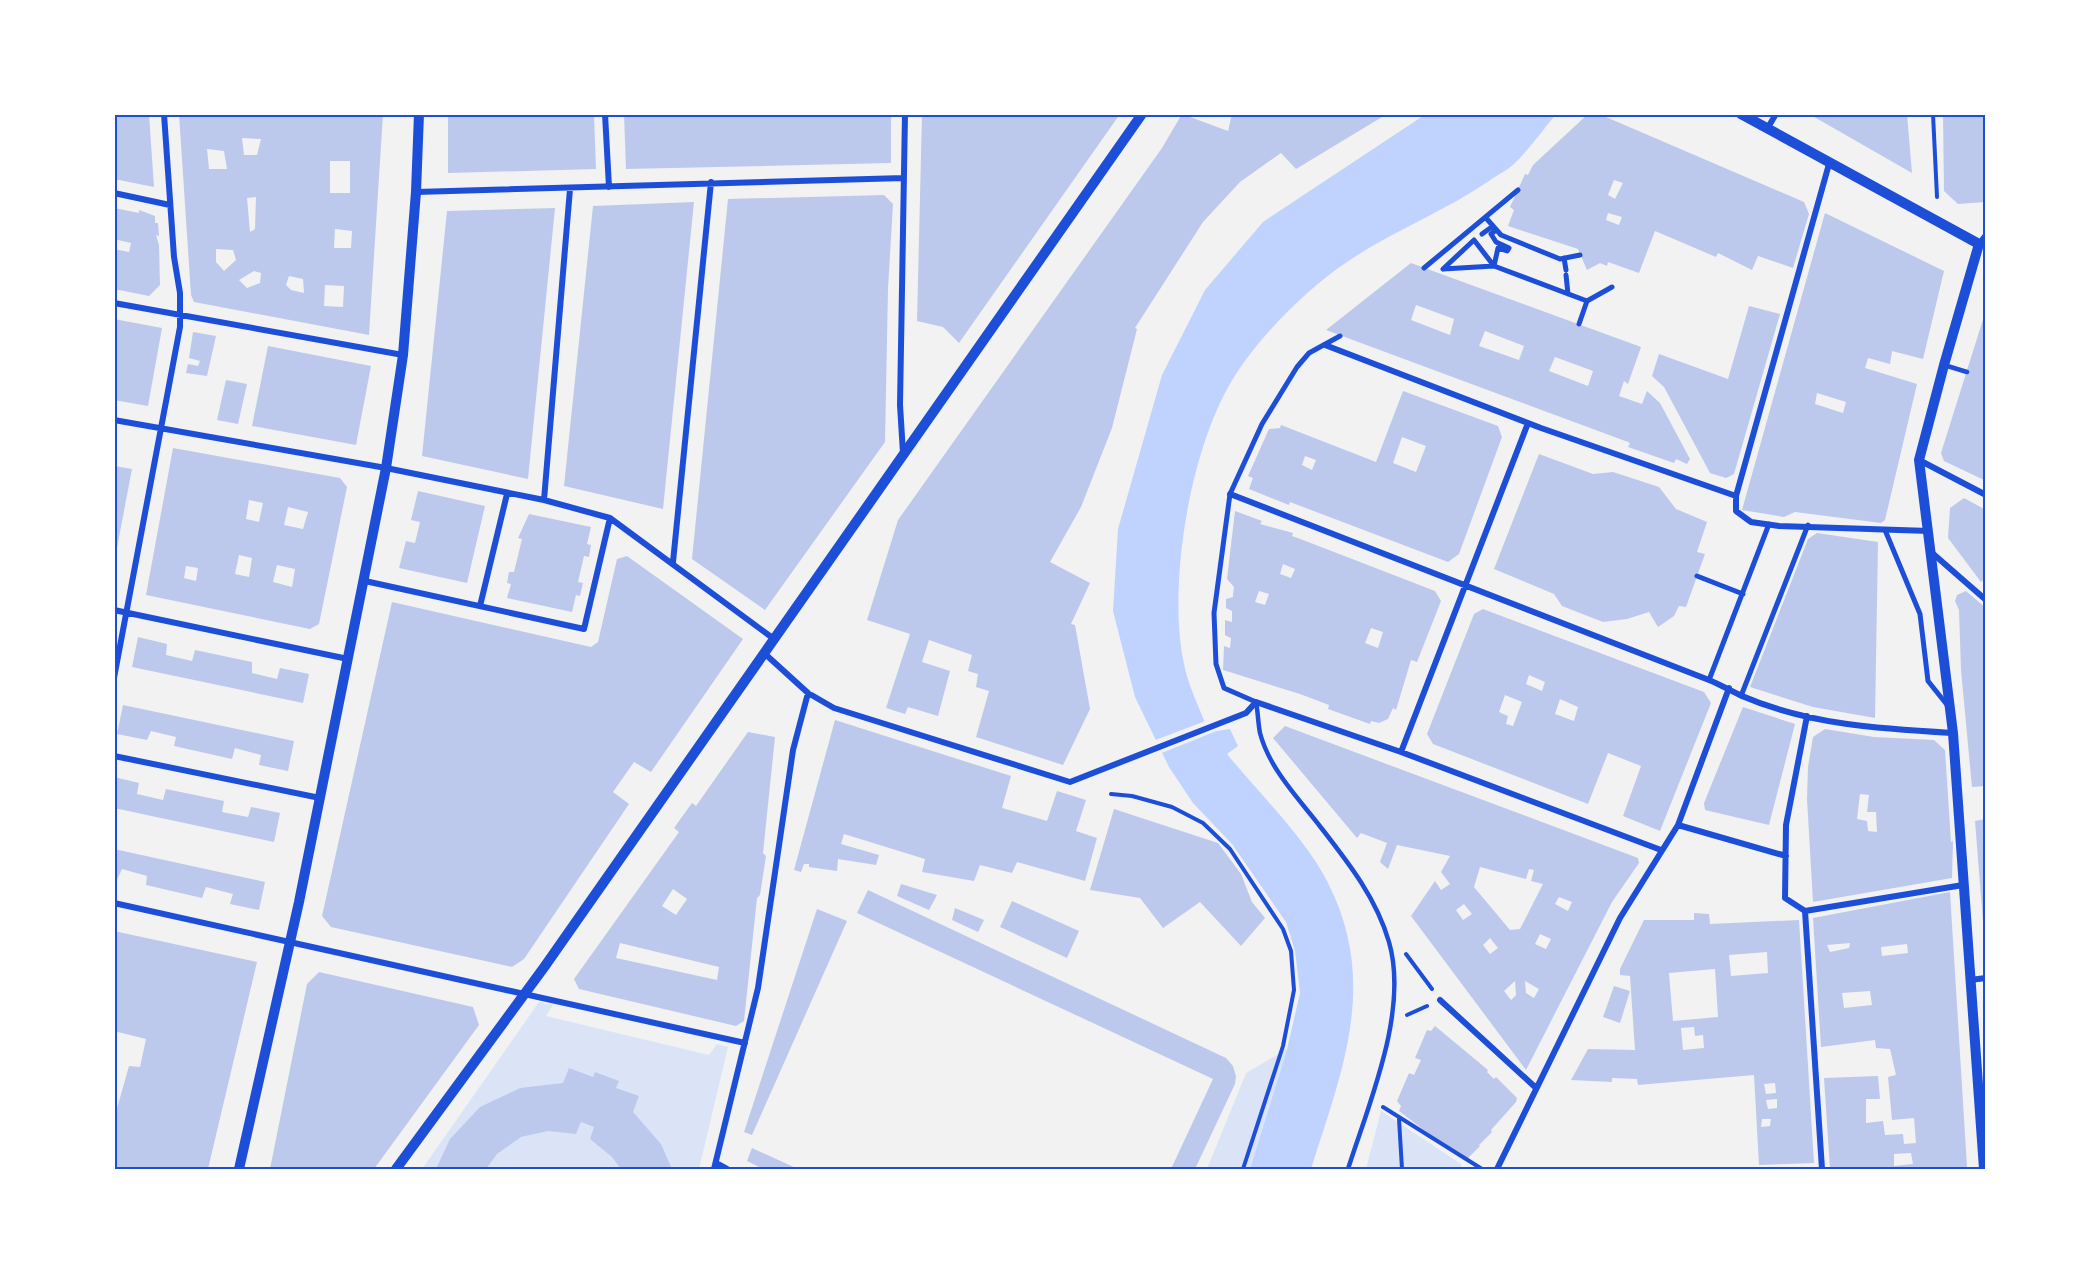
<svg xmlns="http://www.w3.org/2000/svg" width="2100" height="1283" font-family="'Source Sans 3',sans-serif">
<rect width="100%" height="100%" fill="#f2f2f2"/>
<path fill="#dbe4f7" d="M539 1002 553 1005 546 1016 709 1055 717 1044 728 1047 699 1169H422Z
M1287 1049 1250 1169H1207L1246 1073Z
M1381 1111 1461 1164V1169H1366Z"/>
<path fill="#bfd3fe" d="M1426 114H1556C1543 130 1530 148 1515 163 1508 170 1497 175 1489 181 1442 213 1390 232 1344 264 1306 290 1261 335 1236 374 1191 443 1168 579 1183 659 1187 684 1200 709 1209 732L1230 729 1238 746 1227 754C1258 792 1306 839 1328 883 1379 983 1342 1071 1311 1169H1250L1287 1049 1300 993 1295 951 1286 922 1232 844 1193 803 1169 767 1135 697 1113 611 1118 529 1162 375 1205 290 1263 222Z"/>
<path fill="#f2f2f2" d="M1208 720 1211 729 1229 726 1159 754 1153 741Z"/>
<path fill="#bdc9ec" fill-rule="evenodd" d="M114 114H149L154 187 114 179Z
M179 114H383L369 335 194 302 191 295ZM242 138 261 139 257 155H244ZM207 149 224 151 227 169H209ZM330 161H350V193H330ZM256 197 255 229 250 232 247 198ZM335 229 352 231 351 248H334ZM216 249 233 250 236 260 224 271 216 262ZM254 271 261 273 260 283 247 288 239 280ZM289 276 303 279 304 293 291 290 286 285ZM325 285 344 286 343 307 324 306Z
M448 114H594L596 169 448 173Z
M624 114H891V163L626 169Z
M922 114H1120L959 343 943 327 917 321Z
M1182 114 1228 131 1232 114H1387L1296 169 1281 153 1240 182 1203 222 1135 328 1137 329 1112 428 1081 507 1050 562 1090 583 1071 624 1075 625 1090 709 1063 765 976 737 989 691 976 687 978 674 968 671 972 655 929 640 922 662 950 671 938 716 908 707 905 714 886 708 910 634 867 620 898 520 1162 148Z
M1588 114H1599L1804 202 1809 214 1793 268 1758 256 1752 270 1718 253 1716 257 1655 231 1639 273 1608 262 1607 266 1600 263 1587 270 1578 249 1508 226 1514 210 1510 207 1525 174 1528 175 1533 165ZM1614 180 1623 183 1615 199 1608 195ZM1608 213 1622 217 1619 225 1606 220Z
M1809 114H1907L1912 173Z
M1943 114H1986V202L1958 204 1944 191Z
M884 195 893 204 888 289 885 442 765 610 692 559 728 199Z
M694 202 663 509 564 486 593 206Z
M114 208 139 213V210L155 216V223H158L159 236 156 235 159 245 160 285 149 296 114 289V249L129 252 131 243 114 239Z
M555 208 528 479 422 456 447 211Z
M1825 213 1944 271 1923 359 1892 351 1890 364 1868 358 1865 368 1917 384 1885 520 1881 523 1795 512 1784 517 1742 510ZM1817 393 1846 402 1843 413 1815 404Z
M1411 263 1641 347 1628 384 1624 381 1619 396 1642 404 1647 391 1660 403 1690 459 1687 464 1676 459 1674 463 1628 447 1630 443 1628 442 1326 330ZM1416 305 1454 319 1450 335 1411 320ZM1485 331 1524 346 1519 360 1479 346ZM1555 357 1593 371 1588 386 1549 371Z
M1749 306 1780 314 1734 474 1726 478 1710 473 1664 387 1652 376 1659 354 1728 379Z
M1985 313H1986V481L1944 461 1941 453Z
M114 319 162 328 148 406 114 400Z
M193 332 216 336 207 376 186 373 188 364 198 366 200 361 189 358Z
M268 346 371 366 356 445 252 426Z
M226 380 247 384 238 424 217 420Z
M1403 391 1498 426 1502 437 1459 554 1448 562 1290 502 1289 505 1249 489 1253 478 1248 476 1269 429 1280 428 1281 425 1376 462ZM1402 437 1426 446 1416 472 1393 463ZM1305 456 1316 460 1312 470 1302 465Z
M173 448 340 478 347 487 319 624 310 629 146 595ZM249 500 263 503 259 522 246 519ZM288 507 308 512 303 529 284 525ZM239 555 252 558 249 577 235 574ZM277 565 295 569 292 587 273 582ZM186 566 198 568 196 581 184 578Z
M1539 454 1593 474 1613 472 1659 487 1676 509 1707 522 1697 552 1705 554 1686 607 1679 606 1674 616 1658 627 1649 612 1627 619 1603 622 1562 606 1554 594 1494 569Z
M114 466 132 469 116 553H114Z
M418 491 485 506 467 583 399 568 406 541 415 543 420 522 411 520Z
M1964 498 1986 510V577L1981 582 1948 538 1950 508Z
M1235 511 1262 521 1260 524 1293 533 1292 536 1303 540 1435 591 1441 601 1417 662 1411 660 1396 710 1393 708 1388 719 1379 723 1371 721 1370 724 1328 709 1329 705 1300 694 1223 670 1224 646 1230 648 1231 638 1225 635V620L1232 622V611L1226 608V599L1233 597V594L1234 587 1227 579ZM1283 564 1295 569 1291 578 1280 574ZM1259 591 1269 594 1265 605 1255 602ZM1371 628 1383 632 1378 648 1365 643Z
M529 514 591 527 587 544 591 545 589 557 584 556 578 582 583 583 580 596 576 595 572 612 507 598 511 584 507 583 509 572H514L522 539 518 538Z
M1817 533 1878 542 1875 718 1813 707 1750 687 1808 539Z
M627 556 743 639 651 772 634 762 613 792 629 804 524 959 512 967 331 927 322 916 392 602 591 647 598 642 617 559Z
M1966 591 1986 608V786L1972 787 1961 670 1959 610 1955 601 1957 595Z
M1483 609 1704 692 1711 703 1660 831 1623 816 1641 766 1608 753 1588 804 1433 744 1427 734 1474 614ZM1529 675 1545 682 1542 691 1526 684ZM1505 695 1522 702 1513 726 1506 724 1508 716 1499 712ZM1560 699 1578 707 1574 721 1555 714Z
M138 637 167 644 166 655 192 661 195 650 252 662V673L277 679 280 668 309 674 303 703 132 667Z
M123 705 294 741 288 771 259 765 261 755 235 748 232 759 174 746 176 737 151 731 147 740 117 734Z
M1743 707 1795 724 1769 825 1705 810 1704 803Z
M835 720 1011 776 1002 808 1047 821 1057 791 1086 800 1076 831 1097 838 1085 881 1017 862 1012 873 980 865 974 881 922 872 925 859 844 834 841 844 879 855 876 865 838 859 837 871 809 867V864H804L801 872 794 870Z
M1285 726 1638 858 1639 863 1612 902 1526 1070 1411 916 1435 881 1441 890 1450 884 1441 872 1450 856 1397 845 1388 869 1380 862 1387 843 1361 833 1357 838 1273 738ZM1480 867 1526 879 1529 869 1534 870 1531 881 1543 884 1520 929 1510 930 1474 887ZM1559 897 1572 902 1568 911 1555 904ZM1464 904 1472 914 1463 920 1456 910ZM1540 934 1551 939 1546 949 1535 944ZM1490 938 1498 948 1490 954 1483 945ZM1515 981 1516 995 1511 1000 1504 991ZM1525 981 1539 989 1534 998 1526 993Z
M1825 729 1874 737 1934 740 1945 750 1951 842 1953 841 1952 878 1813 902 1807 799 1808 767 1813 737ZM1860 794 1869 795 1867 812H1876L1877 832 1868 831 1867 821 1857 819Z
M748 732 775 737 763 853 766 856 760 895 757 898 744 1021 736 1026 579 989 574 979 679 832 674 828 692 803 696 806ZM673 889 687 899 676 915 662 906ZM620 943 719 967 717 980 616 958Z
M114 777 139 783 137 794 163 800 166 789 224 801 222 812 248 817 251 807 280 813 274 842 114 808Z
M1114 809 1218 843 1241 874 1252 902 1265 918 1241 946 1200 902 1163 928 1140 898 1090 890Z
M1986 819V946L1985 947 1975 821Z
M114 849 265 882 259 910 230 904 233 894 206 887 202 898 146 885 147 876 122 869 117 880 114 879Z
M901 884 937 895 929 910 897 896Z
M868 890 1226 1058 1233 1066 1236 1076 1235 1084 1195 1169H1171L1213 1079 857 913Z
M1950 892 1967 1167 1830 1169 1824 1078 1878 1076 1880 1099H1866V1123L1883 1121 1885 1135 1903 1134 1904 1144 1916 1143 1914 1118 1892 1120 1888 1077 1896 1075 1890 1049 1876 1048 1875 1040 1821 1047 1813 918ZM1850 943 1849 948 1830 952 1827 945ZM1907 944 1908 953 1882 956 1881 947ZM1870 991 1872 1005 1844 1008 1842 993ZM1911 1153 1913 1164 1894 1166V1154Z
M1012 901 1079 931 1067 958 1000 927Z
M955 908 984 920 978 932 952 920Z
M817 909 847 921 752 1135 744 1132Z
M1694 913 1709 914 1710 924 1799 920 1814 1163 1759 1165 1754 1075 1638 1085 1637 1079 1612 1078V1082L1571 1080 1588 1049 1635 1050 1630 976 1620 975V969L1644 920H1694ZM1767 952 1768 973 1731 976 1729 955ZM1715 969 1718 1017 1673 1021 1669 973ZM1694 1027 1695 1036 1703 1035 1704 1048 1683 1050 1681 1028ZM1775 1083 1776 1093 1766 1094 1764 1084ZM1777 1099V1108L1768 1109 1766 1100ZM1762 1119H1771L1770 1126 1761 1127Z
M114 931 257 962 208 1169H114V1119L129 1066 140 1067 146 1039 114 1031Z
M319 972 473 1007 479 1025 374 1169H270L307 984Z
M1614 986 1630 991 1620 1023 1603 1017Z
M1435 1026 1488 1070 1487 1072 1494 1079 1496 1077 1517 1098 1516 1102 1491 1130 1492 1132 1479 1145 1480 1146 1467 1159 1461 1155 1459 1157 1399 1111 1401 1106 1397 1101 1409 1073 1414 1075 1421 1060 1415 1058 1427 1030 1431 1031Z
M569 1068 593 1077 595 1072 619 1081 616 1088 639 1096 633 1112 661 1144 672 1169H621L612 1157 590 1139 594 1127 581 1122 576 1134 548 1131 521 1137 497 1154 486 1169H436L450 1139 480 1107 520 1088 563 1083Z
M752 1148 798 1169H763L747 1161Z"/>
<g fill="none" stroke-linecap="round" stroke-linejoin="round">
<path stroke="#1d4ed8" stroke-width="4" d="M1933 114 1937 197
M1111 794 1132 796 1172 807 1203 823 1230 849 1283 929 1291 951 1294 990 1283 1046 1243 1169
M1406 954 1432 989
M1407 1015 1427 1006
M1383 1107 1482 1169
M1399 1119 1402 1169"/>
<path stroke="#1d4ed8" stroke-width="4.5" d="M1944 365 1967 372
M1256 702C1258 712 1258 723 1260 733 1269 768 1298 798 1319 825 1347 861 1376 897 1389 942 1409 1011 1369 1103 1348 1169"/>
<path stroke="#1d4ed8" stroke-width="5" d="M1486 218 1501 235 1560 259 1580 255
M1482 234 1493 226
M1564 258 1566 270
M1494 266 1498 248 1507 251 1509 248 1496 242 1491 234 1496 230
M1424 268 1518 190
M1443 269 1494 266 1587 301 1579 324
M1443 269 1474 240 1494 266
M1566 275 1568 294
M1587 301 1612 287
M1885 530 1920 614 1928 681 1948 706
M1697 576 1743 594
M1709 680 1769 524
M1741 696 1808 525
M1256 702 1224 688 1216 664 1214 613 1230 494 1262 424 1297 367 1309 353 1340 336"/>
<path stroke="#1d4ed8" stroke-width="6" d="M605 114 609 187
M1767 129 1776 114
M1829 164 1736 496V511L1751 522 1779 526 1929 531
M416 192 904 178
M114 193 170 205
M1979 244 1986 235
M114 303 403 355
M1325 345 1541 428 1736 496
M114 420 386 468 544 500 610 518 774 639
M903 453 900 405 905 114
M1919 460 1986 495
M1230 494 1709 680C1721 685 1731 691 1742 696 1809 725 1882 729 1953 733
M544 500 570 189
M1931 552 1986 600
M673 562 711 182
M365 581 584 629 610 518
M480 606 507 494
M114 610 348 659
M764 653 808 693 834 708 1070 782 1246 713 1256 702 1401 752 1661 850
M114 678 180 327V293L174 257 164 114
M1401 752 1528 423
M114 756 320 798
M1678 825 1786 856
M114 903 745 1043
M1805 911 1822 1169
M1805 911 1785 898 1786 825 1807 716
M1805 911 1963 885
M1970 980 1986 978
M1440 1000 1535 1087
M716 1163 727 1169
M714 1169 758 988 793 750 808 693
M1497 1169 1620 918 1678 825 1729 688"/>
<path stroke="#1d4ed8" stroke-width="10" d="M1741 114 1979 244 1944 365 1919 460 1953 733 1984 1169
M239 1169 299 902 386 468 403 355 416 192 419 114
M396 1169 545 966 1142 114"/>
</g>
<rect width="2100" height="1283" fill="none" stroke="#ffffff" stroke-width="231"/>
<rect x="116" y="116" width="1868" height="1052" fill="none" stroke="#1d4ed8" stroke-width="2"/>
</svg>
